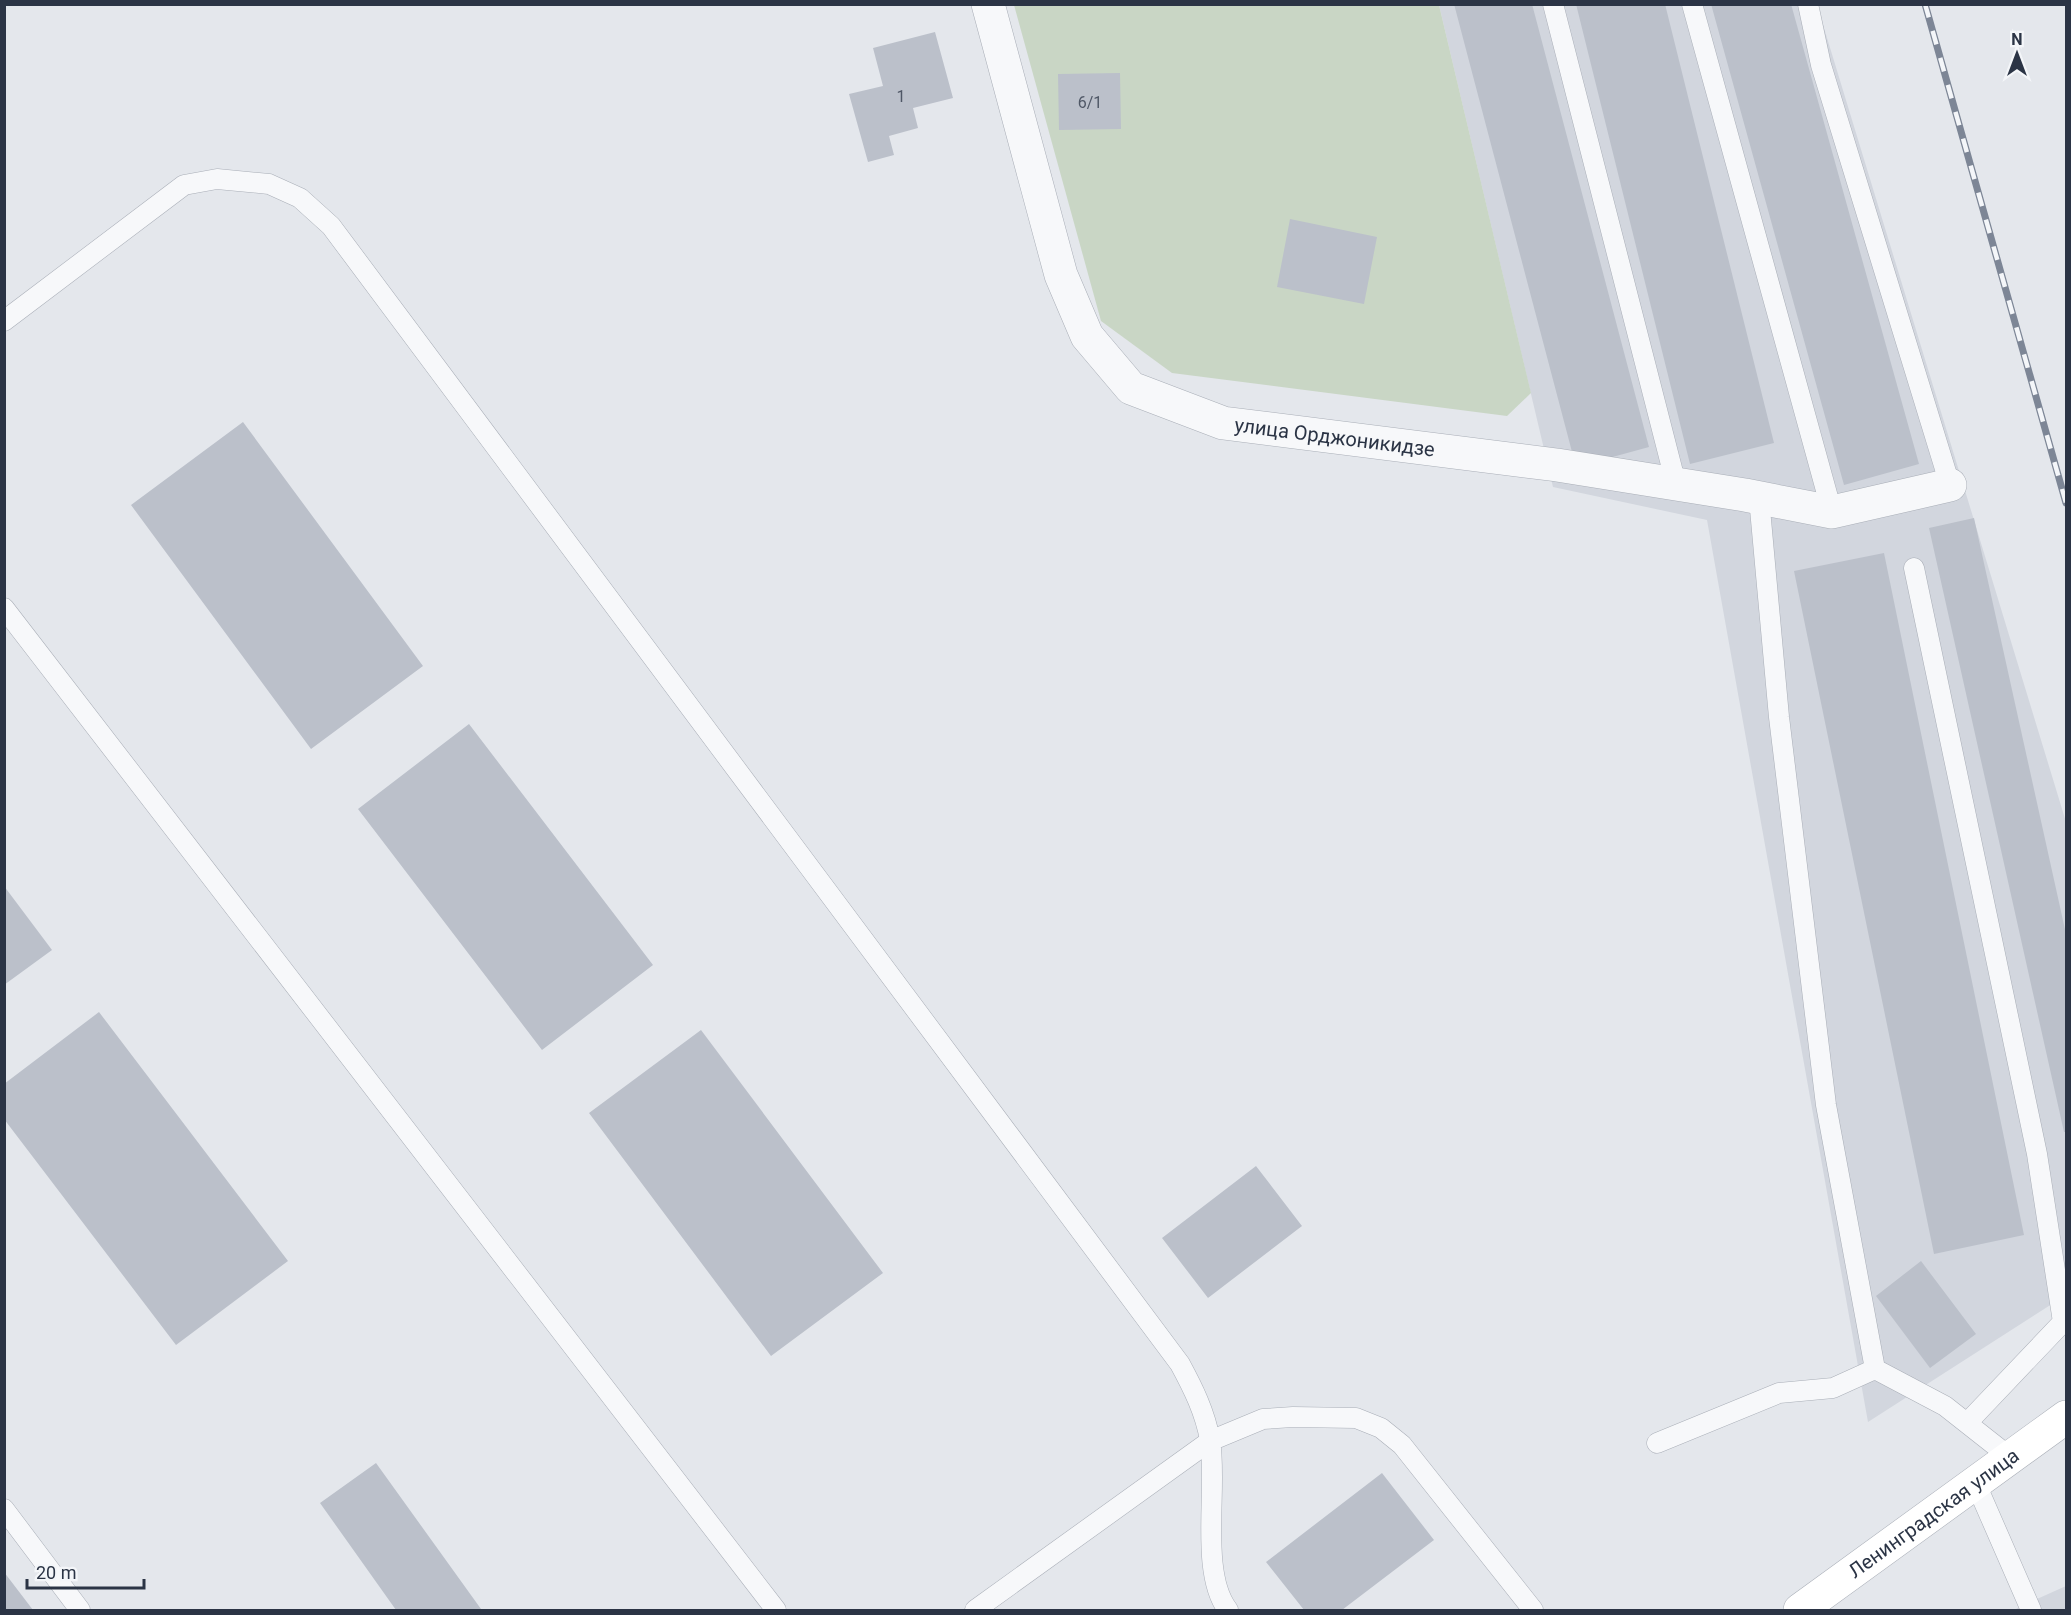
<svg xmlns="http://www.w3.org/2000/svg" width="2071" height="1615" font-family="Roboto,sans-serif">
<rect width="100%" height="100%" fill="#e4e7ec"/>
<path fill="#d2d6de" d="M1439 5H1817L2066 822V1295L1868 1422 1707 520 1553 487Z
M2066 1586V1610H2014L2028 1603Z"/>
<path fill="#c9d6c5" d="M1014 5H1439L1531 393 1507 416 1172 373 1101 321Z"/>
<path fill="#bbc0ca" d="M1454 4H1532L1649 447 1576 467Z
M1576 4H1665L1774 443 1690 464Z
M1711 4H1791L1919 464 1844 485Z
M935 32 953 98 913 108 918 128 889 136 894 155 868 162 849 94 883 86 873 48Z
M1120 73 1121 129 1059 130 1058 74Z
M1290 219 1377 237 1364 304 1277 287Z
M243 422 423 666 311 749 131 505Z
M1974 518 2066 934V1132H2064L1929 528Z
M1884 553 2024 1235 1934 1254 1794 571Z
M469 724 653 965 542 1050 358 809Z
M4 886 52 950 4 985Z
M99 1012 288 1261 176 1345 4 1119V1084Z
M701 1030 883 1273 771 1356 589 1113Z
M1256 1166 1302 1226 1208 1298 1162 1238Z
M1921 1261 1976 1334 1930 1368 1876 1296Z
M376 1463 481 1609 396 1610 320 1503Z
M1382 1473 1434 1540 1342 1610H1304L1266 1562Z
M4 1572 33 1610H4Z"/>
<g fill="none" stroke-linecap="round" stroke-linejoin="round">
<defs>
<path id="lane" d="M1553 4 1676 484
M1692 4 1832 512
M1808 4 1821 65 1950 485
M4 321 184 185 217 179 269 184 300 198 331 226 1180 1364C1193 1388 1205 1412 1210 1440 1218 1486 1199 1573 1228 1610
M1759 498 1779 717 1826 1105 1875 1369 1945 1406 2011 1458
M1914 568 2037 1154 2063 1322 1967 1423
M4 608 776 1610
M1657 1443 1779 1393 1833 1388 1875 1369
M1976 1484 2031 1610
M4 1509 80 1610
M975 1610 1210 1441 1263 1419 1293 1417 1356 1418 1381 1428 1402 1445 1533 1610"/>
<g id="street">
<path id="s1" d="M988 4 1061 275 1087 336 1131 388 1223 423 1557 465 1745 495 1832 512 1950 485"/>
</g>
<g id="secondary">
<path id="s2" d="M1800 1610 2066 1417"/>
</g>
</defs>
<use href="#lane" stroke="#a9aeb7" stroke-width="21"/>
<use href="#street" stroke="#a9aeb7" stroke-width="34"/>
<use href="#secondary" stroke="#a9aeb7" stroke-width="34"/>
<use href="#lane" stroke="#f7f8fa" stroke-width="20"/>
<use href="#street" stroke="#f7f8fa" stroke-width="33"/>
<use href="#secondary" stroke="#fff" stroke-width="33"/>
<defs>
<path id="rail" d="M1925 4 2066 503"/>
</defs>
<use href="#rail" stroke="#7d8696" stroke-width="7"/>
<use href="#rail" stroke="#f4f6f9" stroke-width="4.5" stroke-dasharray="14" stroke-linecap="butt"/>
</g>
<g text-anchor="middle" stroke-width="4.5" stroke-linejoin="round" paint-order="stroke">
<g font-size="16" fill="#4f5766">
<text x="901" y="102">1</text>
<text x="1090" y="108">6/1</text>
</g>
<g font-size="20" fill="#2b3445" stroke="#f4f6f9">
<text dy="7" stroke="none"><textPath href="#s1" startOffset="626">улица Орджоникидзе</textPath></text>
<text dy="7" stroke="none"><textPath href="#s2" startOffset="165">Ленинградская улица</textPath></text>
</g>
</g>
<rect width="2071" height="1615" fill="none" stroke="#2b3445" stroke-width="12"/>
<g transform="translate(2017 54)" stroke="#f4f6f9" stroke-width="4.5" paint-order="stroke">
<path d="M0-4.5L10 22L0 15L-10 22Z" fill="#2b3445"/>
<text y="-9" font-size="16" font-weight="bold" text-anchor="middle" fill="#2b3445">N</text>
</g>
<path d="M27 1579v9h117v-9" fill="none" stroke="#2b3445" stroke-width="3"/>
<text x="36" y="1579" font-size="18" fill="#2b3445" stroke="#f4f6f9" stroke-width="4.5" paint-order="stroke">20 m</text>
</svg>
